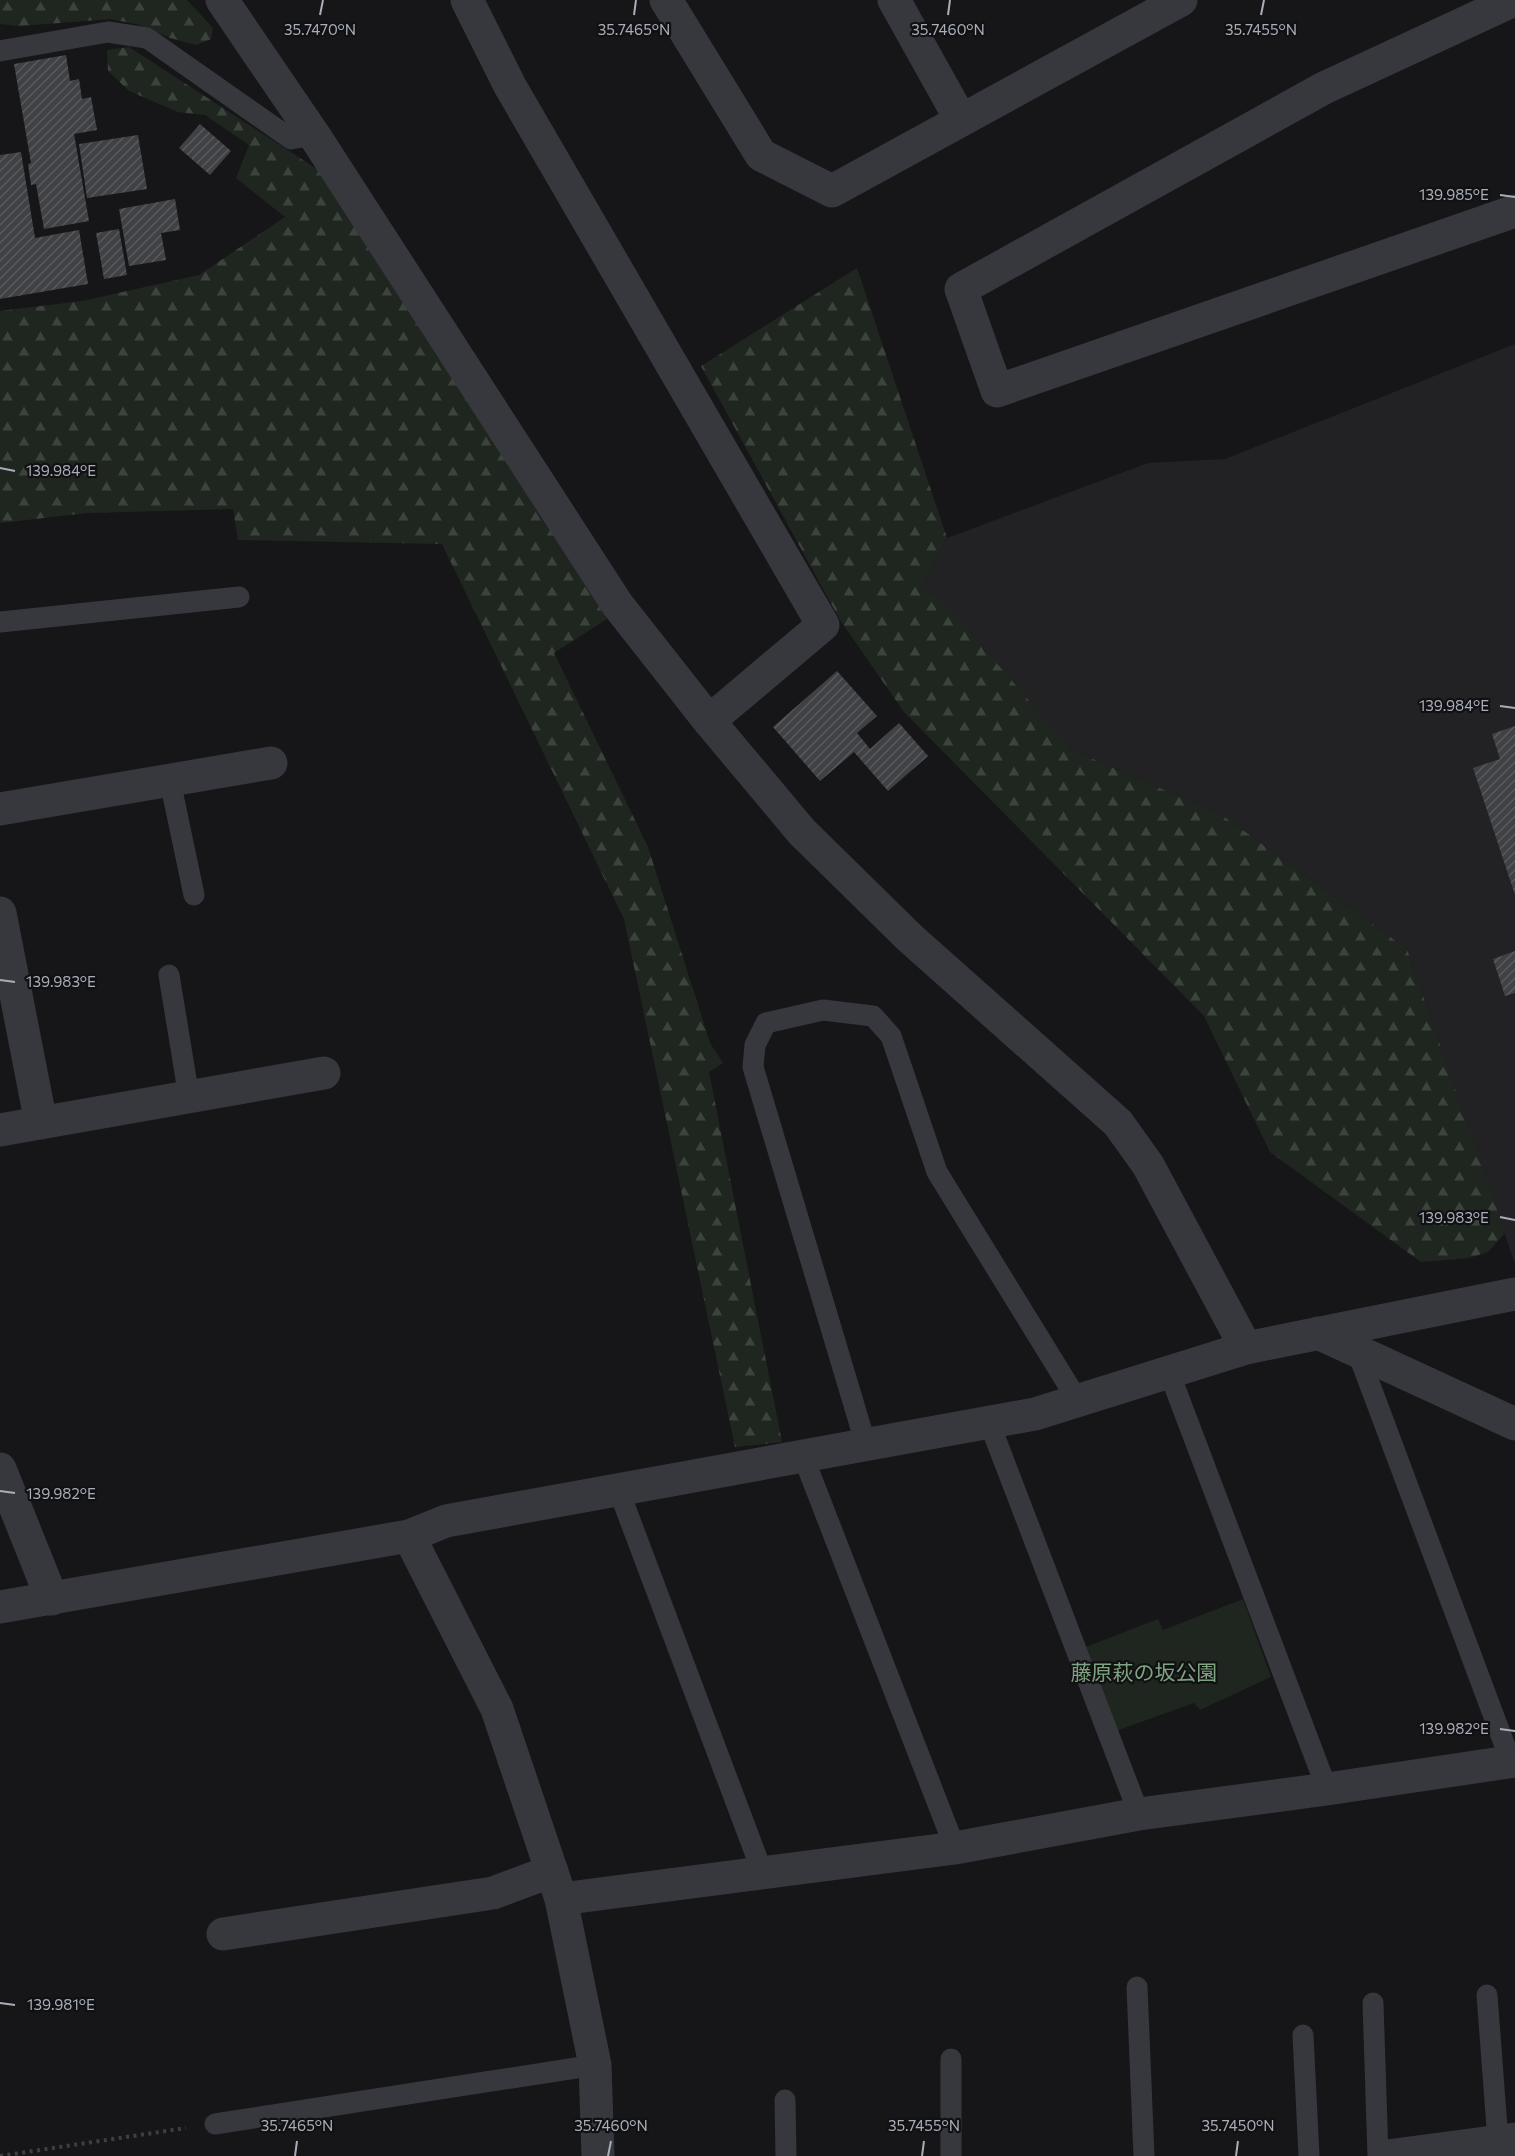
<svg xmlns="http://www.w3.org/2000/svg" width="1515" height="2156" font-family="Commissioner,'Noto Sans JP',sans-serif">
<defs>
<pattern id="forest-firs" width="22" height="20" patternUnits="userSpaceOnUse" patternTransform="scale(1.5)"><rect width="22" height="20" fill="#1e261f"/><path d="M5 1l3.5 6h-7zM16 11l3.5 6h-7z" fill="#3c433d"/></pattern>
<pattern id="building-hatch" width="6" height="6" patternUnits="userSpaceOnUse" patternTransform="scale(1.5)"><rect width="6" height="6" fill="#404145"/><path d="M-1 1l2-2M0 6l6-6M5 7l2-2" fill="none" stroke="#595a5e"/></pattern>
</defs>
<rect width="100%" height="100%" fill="#161618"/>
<path fill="#222225" d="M1515 344V1264L1407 949 1222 815 1072 750 947 607 922 587 947 538 1148 463 1225 459Z"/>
<path fill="url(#forest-firs)" d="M0 0H187L213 28 211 39 196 45 170 38 140 25 111 19 20 26 0 24Z
M129 47 323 173 607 619 554 653 648 847 710 1043 723 1063 709 1072 782 1442 735 1447 624 919 442 544 238 540 233 509 88 513 0 523V311L82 301 199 275 285 217 236 178 249 145 205 115 178 112 129 91 108 71 107 50Z
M857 268 947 538 922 587 947 606 1072 750 1222 815 1407 949 1505 1233 1488 1252 1469 1258 1421 1262 1270 1152 1204 1016 904 712 840 620 701 366Z"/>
<path fill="#1e261f" d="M1243 1599 1271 1677 1200 1710 1194 1703 1116 1731 1086 1647 1158 1619 1163 1630Z"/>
<path fill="url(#building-hatch)" d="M66 55 70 81 79 79 82 99 91 97 97 130 74 134 89 221 44 229 36 184 31 185 28 164 31 163 14 64Z
M200 124 231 151 210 175 179 148Z
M138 135 147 189 87 198 79 144Z
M21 152 35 238 79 230 88 284 0 299V155Z
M175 199 180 230 161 233 166 260 129 266 119 209Z
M119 229 127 275 104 279 96 233Z
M837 671 877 716 857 733 870 749 899 723 928 756 888 791 854 752 820 781 773 727Z
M1515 726V895L1473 768 1500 759 1492 734Z
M1515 951V993L1505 996 1493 959Z"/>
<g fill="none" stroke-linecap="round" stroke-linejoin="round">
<path stroke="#3d3f44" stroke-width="4" stroke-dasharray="3 4.5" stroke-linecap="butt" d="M0 2156 186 2128"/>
<path stroke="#37383d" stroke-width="21" d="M0 51 108 32 147 38 291 139 314 135
M0 622 239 597
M170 781 194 895
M169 975 189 1097
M1358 1353 1511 1762
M1169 1372 1327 1789
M989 1422 1139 1814
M866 1445 753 1067 755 1045 766 1023 823 1010 873 1016 891 1036 937 1172 1078 1401
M803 1456 955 1848
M619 1491 763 1874
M1137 1987 1144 2156
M1487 1995 1498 2141
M1373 2003 1378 2156
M1303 2035 1309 2156
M951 2059V2156
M785 2100 786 2156
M215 2124 595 2065"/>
<path stroke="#37383d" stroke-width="33" d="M222 0 314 135 617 604 709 721 802 832 910 938 1118 1123 1148 1165 1246 1348
M467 0 510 86 823 625 709 721
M666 0 761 155 832 191 1181 0
M894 0 961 120
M1514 0 1324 88 961 289 997 391 1515 211
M0 809 271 763
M0 913 41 1123
M0 1130 324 1073
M1318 1333 1515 1424
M0 1469 52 1599
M409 1536 497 1709 561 1899 595 2065 598 2156
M0 1607 409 1536 446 1521 1035 1414 1246 1348 1515 1294
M561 1899 955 1848 1139 1814 1327 1789 1515 1761
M223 1934 493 1893 552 1871
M1387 2156 1515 2139"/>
</g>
<path fill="none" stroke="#a8adb8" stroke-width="2" d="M320 15 323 0M634 15 636 0M948 15 950 0M1261 15 1264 0M1500 195 1515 197M0 468 15 471M1500 706 1515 708M0 980 15 982M1500 1217 1515 1220M0 1491 15 1493M1500 1729 1515 1731M0 2003 15 2005M295 2156 297 2141M608 2156 611 2141M922 2156 924 2141M1236 2156 1238 2141"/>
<g text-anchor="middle" stroke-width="4.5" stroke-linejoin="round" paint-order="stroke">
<g font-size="21" fill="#7fa381" stroke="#111113">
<text x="1144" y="1680">藤原萩の坂公園</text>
</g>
</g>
<g font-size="15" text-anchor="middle" fill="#a8adb8" stroke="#111113" stroke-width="4.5" stroke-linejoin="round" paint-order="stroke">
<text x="634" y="35">35.7465°N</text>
<text x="948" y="35">35.7460°N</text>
<text x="1261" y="35">35.7455°N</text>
<text x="320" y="35">35.7470°N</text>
<text x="1454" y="200">139.985°E</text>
<text x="61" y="476">139.984°E</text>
<text x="1454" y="711">139.984°E</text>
<text x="61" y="987">139.983°E</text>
<text x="1454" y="1223">139.983°E</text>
<text x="61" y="1499">139.982°E</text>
<text x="1454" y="1734">139.982°E</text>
<text x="61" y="2010">139.981°E</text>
<text x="297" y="2131">35.7465°N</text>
<text x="611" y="2131">35.7460°N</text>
<text x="924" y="2131">35.7455°N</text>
<text x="1238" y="2131">35.7450°N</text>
</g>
</svg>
